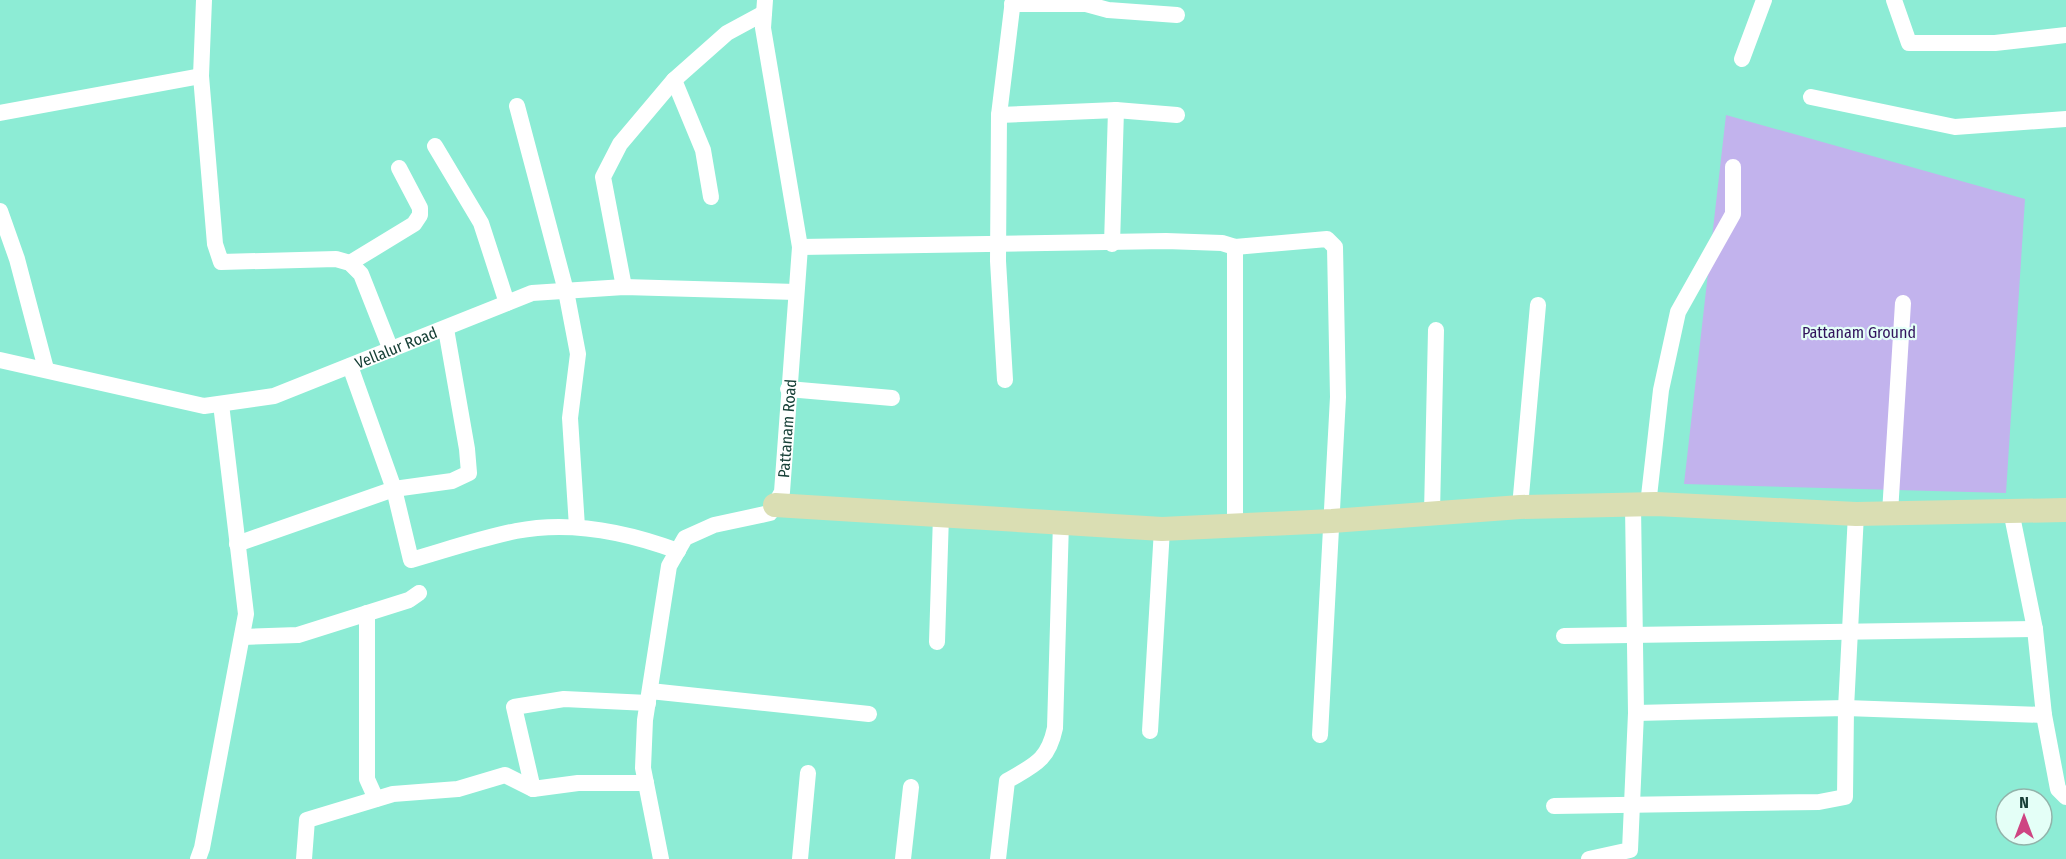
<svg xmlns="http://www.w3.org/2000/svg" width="2066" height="859" font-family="'Fira Sans Condensed',sans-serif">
<rect width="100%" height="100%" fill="#8decd5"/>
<path fill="#c2b3ed" d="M1726 115 2025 199 2006 493 1684 484Z"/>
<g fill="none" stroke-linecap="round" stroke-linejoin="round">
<g stroke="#fff" stroke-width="16">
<path d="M204 0 201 76 215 244 221 262 336 259 350 263 361 274 391 350"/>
<path d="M1894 0 1909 43H1995L2066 35"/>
<path d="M1012 4H1086L1108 10 1177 15"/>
<path d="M1742 59 1764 0"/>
<path d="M674 80 703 150 711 197"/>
<path d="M1811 97 1955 127 2066 119"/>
<path d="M517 106 566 291 578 354 570 418 577 527"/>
<path d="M0 113 201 76"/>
<path d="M999 115 1116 110 1177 115"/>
<path d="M435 146 481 223 507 303"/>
<path d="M0 211 17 259 46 369"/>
<path d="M1112 244 1116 110"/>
<path d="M800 247 1166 241 1222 243 1235 247 1327 239 1335 247 1338 397 1320 735"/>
<path d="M1235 247V525"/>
<path d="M350 263 414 224 420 215V208L399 168"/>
<path d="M624 287 603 177 620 144 674 80 727 33 764 13"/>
<path id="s1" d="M0 360 204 406 274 396 532 293 624 287 796 292"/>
<path d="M350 366 394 489 411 560C446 550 481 538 516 531 571 520 627 532 678 551"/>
<path d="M1005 380 998 261 999 115 1013 0"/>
<path d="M788 389 892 398"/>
<path d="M1648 505 1661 390 1678 312 1733 214V167"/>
<path d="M1520 507 1538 305"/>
<path d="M2011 511 2035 629 2044 715 2058 789 2066 797"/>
<path d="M1432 513 1436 330"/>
<path d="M1890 513 1903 303"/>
<path d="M237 544 394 489 452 481 469 473 467 449 446 329"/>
<path d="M367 613V779L376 799"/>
<path d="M1564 636 2035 629"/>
<path d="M242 637 298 635 409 600 419 593"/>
<path d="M937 642 941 515"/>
<path d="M650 691 869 714"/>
<path d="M1636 713 1846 708 2044 715"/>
<path d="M1150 731 1162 529"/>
<path d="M533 789 514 707 564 699 648 703"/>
<path d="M1554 806 1819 802 1845 797 1846 708 1856 514"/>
<path d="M198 859 202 848 246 614 221 404"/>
<path d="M304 859 307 820 393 794 458 789 505 775 533 789 578 783H646"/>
<path id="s2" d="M661 859 643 768 645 720 669 566 685 538 714 525 770 513 782 492 800 247 763 28 765 0"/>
<path d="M800 859 808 773"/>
<path d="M903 859 911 787"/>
<path d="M998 859 1007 781C1034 765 1048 761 1055 728L1061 522"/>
<path d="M1589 859 1630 850 1636 713 1633 506"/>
</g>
<path stroke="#dadeb3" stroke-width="24" d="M775 505 1162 529 1332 521 1520 507 1656 504 1856 514 2066 510"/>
</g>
<g text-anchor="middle" stroke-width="4.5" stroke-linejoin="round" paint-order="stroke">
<g font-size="16" fill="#32145d" stroke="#e4fff7">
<text x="1859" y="338">Pattanam Ground</text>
</g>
<g font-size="16" fill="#174037" stroke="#e4fff7">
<text dy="6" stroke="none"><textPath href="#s1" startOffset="411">Vellalur Road</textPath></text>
<text dy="6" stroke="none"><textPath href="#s2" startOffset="506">Pattanam Road</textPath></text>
</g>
</g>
<g transform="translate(2024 817)"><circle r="28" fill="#e4fff7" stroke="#92b3aa" stroke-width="1.5"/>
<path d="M0-4.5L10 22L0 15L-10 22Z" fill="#ce4582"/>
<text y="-9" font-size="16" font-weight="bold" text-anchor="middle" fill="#174037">N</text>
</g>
</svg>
